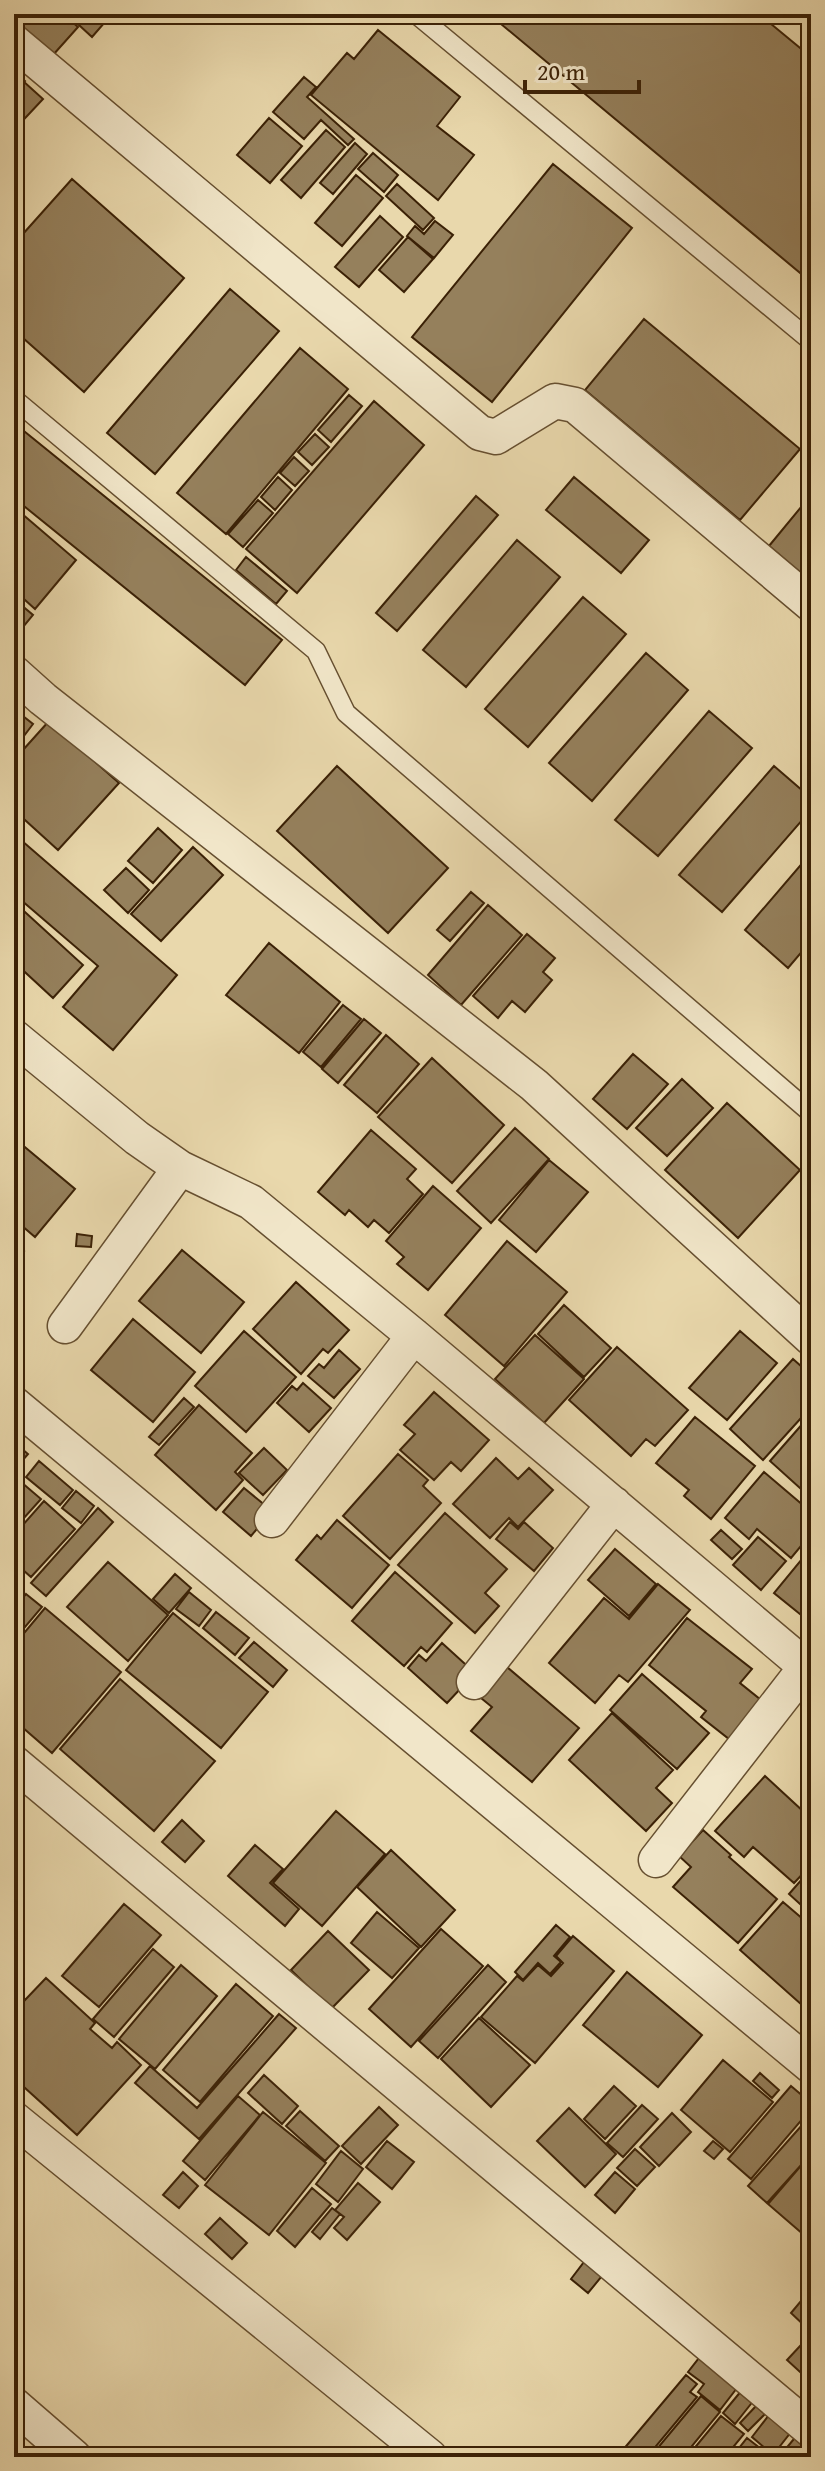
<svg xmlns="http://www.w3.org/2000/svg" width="825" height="2471" font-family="'Gentium Book Plus',serif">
<rect width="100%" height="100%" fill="#e9d8ac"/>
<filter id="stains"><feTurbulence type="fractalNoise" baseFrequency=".0025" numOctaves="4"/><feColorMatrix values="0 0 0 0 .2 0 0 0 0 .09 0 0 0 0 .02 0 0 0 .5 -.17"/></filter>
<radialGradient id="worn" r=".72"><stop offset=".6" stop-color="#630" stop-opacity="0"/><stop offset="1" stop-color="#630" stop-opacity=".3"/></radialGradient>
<path fill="#95805c" stroke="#3b2106" stroke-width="2" d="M14 14H63L78 27 53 55 14 21Z
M67 14H112L92 37Z
M489 14H759L811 57V282Z
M378 30 460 97 437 126 474 155 438 200 311 95 347 53 354 59Z
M14 71 25 81 14 93Z
M304 77 316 87 307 97 354 139 348 145 321 120 304 139 273 112Z
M23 81 43 99 14 130V90Z
M269 118 302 146 270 183 237 155Z
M326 130 345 147 301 198 281 180Z
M355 143 367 154 333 194 320 183Z
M373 153 398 175 384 192 358 169Z
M553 164 632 228 492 402 412 337Z
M356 175 383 198 342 246 315 223Z
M72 179 184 278 84 392 14 330V244Z
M397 184 434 218 423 230 386 196Z
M380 216 403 237 359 287 335 267Z
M435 221 453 235 434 258 407 236 415 226 424 234Z
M408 237 433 259 404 292 379 270Z
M230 289 279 331 155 474 107 433Z
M644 319 800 449 740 520 585 390Z
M300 348 348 389 226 534 177 493Z
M349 395 362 406 331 442 318 430Z
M374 401 424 445 297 593 246 549Z
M14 423 282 640 245 685 14 498Z
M315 434 329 447 312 465 298 452Z
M294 457 309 471 295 486 280 473Z
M278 477 292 490 275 510 261 497Z
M574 477 649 540 621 573 546 510Z
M811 495V582L769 546Z
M476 496 498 515 397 631 376 613Z
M258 500 273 513 243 547 228 534Z
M14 507 76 560 35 609 14 590Z
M517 540 560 577 466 687 423 650Z
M246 557 287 591 276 604 236 570Z
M583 597 626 634 528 747 485 709Z
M14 599 33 615 14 638Z
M646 653 688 690 592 801 549 763Z
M14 709 33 724 14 749Z
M709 711 752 748 658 856 615 820Z
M49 721 119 783 58 850 14 810V760Z
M337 766 448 868 388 933 277 831Z
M774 766 811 798V810L722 912 679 875Z
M158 828 182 850 153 883 128 861Z
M14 834 177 975 113 1050 63 1007 98 966 14 894Z
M193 847 223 875 161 941 131 914Z
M811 853V941L788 968 745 930Z
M126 868 149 890 128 913 104 890Z
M471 892 484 903 450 941 437 930Z
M14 902 83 965 53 998 14 962Z
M488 905 522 935 461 1005 428 975Z
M527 934 555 958 543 972 552 980 525 1012 512 1001 498 1018 473 996Z
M269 943 340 1002 299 1053 226 995Z
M343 1005 361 1019 321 1067 303 1052Z
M364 1019 381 1033 338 1083 322 1069Z
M386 1035 419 1064 377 1113 344 1085Z
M633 1054 668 1084 627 1129 593 1099Z
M432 1058 504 1125 452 1183 378 1117Z
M682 1079 713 1108 667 1156 636 1128Z
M727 1103 800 1170 738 1238 665 1170Z
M515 1128 549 1159 491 1223 457 1191Z
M371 1130 416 1169 407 1179 423 1194 389 1233 374 1220 368 1227 349 1210 345 1215 318 1192Z
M14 1138 75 1189 35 1237 14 1219Z
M549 1160 588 1192 536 1252 499 1220Z
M433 1186 481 1228 428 1290 397 1264 404 1257 386 1241Z
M77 1234 92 1236 91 1247 76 1246Z
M507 1241 567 1292 504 1366 445 1315Z
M14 1242 24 1251 14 1263Z
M182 1250 244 1302 201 1353 139 1301Z
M296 1282 349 1330 328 1353 323 1349 301 1374 253 1329Z
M564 1305 611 1348 584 1377 538 1334Z
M133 1319 195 1372 153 1422 91 1370Z
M244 1331 296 1377 246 1432 195 1386Z
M740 1331 777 1363 727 1420 689 1388Z
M535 1335 584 1379 544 1423 495 1379Z
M617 1347 688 1410 655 1446 646 1439 631 1456 569 1400Z
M339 1350 360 1369 334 1398 308 1376 319 1364 324 1368Z
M793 1359 811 1375V1407L763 1460 730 1429Z
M303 1383 331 1408 309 1432 277 1403 292 1386 297 1390Z
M434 1392 489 1440 461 1471 451 1462 434 1480 400 1450 415 1434 404 1425Z
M184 1398 194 1407 159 1445 149 1437Z
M199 1405 252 1453 235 1472 243 1480 216 1510 155 1455Z
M695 1417 755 1466 711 1519 684 1496 689 1490 656 1463Z
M805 1421 811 1426V1498L770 1461Z
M14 1442 28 1454 15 1469 14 1468Z
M264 1448 287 1470 263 1495 239 1473Z
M398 1454 428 1480 423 1486 441 1503 390 1559 343 1516Z
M496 1458 518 1479 529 1468 553 1490 518 1527 509 1518 490 1538 453 1504Z
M39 1461 73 1490 60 1505 26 1477Z
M764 1472 811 1512V1534L791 1558 757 1529 749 1539 725 1518Z
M14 1476 41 1499 14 1529Z
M244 1488 272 1511 251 1536 223 1512Z
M76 1491 94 1506 81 1523 62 1508Z
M44 1501 75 1529 31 1577 14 1562V1535Z
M98 1508 113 1522 46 1596 31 1583Z
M445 1513 507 1569 485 1593 499 1606 475 1633 398 1565Z
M337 1520 389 1565 352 1608 296 1560 317 1535 321 1539Z
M510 1522 518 1529 524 1522 553 1548 534 1571 496 1539Z
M721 1530 742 1549 732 1559 711 1540Z
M758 1537 786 1561 761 1590 733 1565Z
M811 1548V1623L774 1593Z
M615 1549 656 1584 629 1616 588 1580Z
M108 1562 168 1615 128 1661 67 1607Z
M395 1572 452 1623 427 1652 421 1647 404 1666 352 1621Z
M175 1574 191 1588 169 1613 153 1599Z
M658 1584 690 1610 628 1682 619 1675 595 1703 549 1663 604 1598 629 1619Z
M189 1592 211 1610 199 1626 176 1609Z
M26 1594 42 1607 14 1640V1608Z
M45 1608 121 1672 52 1753 14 1720V1645Z
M216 1612 249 1638 235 1655 203 1628Z
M173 1613 268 1692 221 1748 126 1670Z
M687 1618 752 1669 740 1683 761 1700 729 1739 701 1717 706 1711 649 1665Z
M254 1642 287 1670 273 1687 239 1658Z
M442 1643 475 1673 447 1703 408 1668 419 1655 426 1661Z
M501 1662 579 1728 532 1782 471 1731 492 1707 475 1693Z
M642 1674 709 1733 677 1769 610 1710Z
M120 1679 215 1761 154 1831 60 1749Z
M612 1713 673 1770 656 1788 672 1803 646 1831 569 1760Z
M765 1776 804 1812 811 1805V1865L794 1883 753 1847 744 1857 715 1831Z
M336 1811 385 1854 322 1926 273 1883Z
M182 1820 204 1841 185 1862 162 1842Z
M703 1830 731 1855 729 1857 777 1899 738 1943 673 1887 691 1867 679 1856Z
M255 1845 283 1869 270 1883 299 1909 285 1926 228 1876Z
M391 1850 455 1910 421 1947 357 1887Z
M811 1869V1914L789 1894Z
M783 1902 811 1926V2013L740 1950Z
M124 1904 161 1935 99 2007 62 1976Z
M377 1912 419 1948 392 1978 351 1943Z
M556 1925 570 1937 554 1956 561 1962 550 1974 538 1963 523 1980 515 1972Z
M441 1929 483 1966 411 2047 369 2009Z
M328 1931 369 1970 331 2009 291 1970Z
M573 1936 614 1971 535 2063 481 2017 517 1976 523 1981 538 1965 551 1976 563 1963 556 1956Z
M153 1949 174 1967 114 2037 93 2019Z
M181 1965 217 1996 155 2069 119 2039Z
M488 1965 506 1982 438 2058 419 2041Z
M627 1972 702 2035 658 2087 583 2025Z
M46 1978 95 2023 90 2029 112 2048 117 2042 141 2065 77 2135 14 2078V1990L25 2000Z
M236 1984 273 2016 200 2102 163 2070Z
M279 2014 296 2028 199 2139 135 2083 150 2066 197 2108Z
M479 2018 530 2065 491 2107 441 2059Z
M723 2060 773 2102 730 2152 681 2110Z
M760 2073 779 2090 772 2098 753 2081Z
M264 2075 298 2106 282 2124 248 2093Z
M614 2086 636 2106 605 2139 584 2119Z
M791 2086 811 2103V2109L751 2179 728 2159Z
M238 2096 260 2115 205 2180 183 2161Z
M642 2105 658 2119 623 2157 607 2143Z
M379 2107 398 2125 361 2164 342 2146Z
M569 2108 616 2154 585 2187 537 2141Z
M300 2111 339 2146 325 2161 286 2126Z
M263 2112 326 2163 269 2235 205 2185Z
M672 2113 691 2132 659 2166 640 2147Z
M811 2115V2154L767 2203 748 2186Z
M387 2141 414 2162 392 2189 366 2167Z
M713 2141 723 2149 714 2159 704 2151Z
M635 2149 655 2167 637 2186 617 2168Z
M341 2151 363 2169 338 2202 316 2184Z
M811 2154V2241L768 2204Z
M183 2172 198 2186 179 2208 163 2195Z
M615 2172 635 2189 615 2213 595 2195Z
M358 2183 380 2202 347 2240 334 2228 344 2217 335 2210Z
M312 2188 331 2204 295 2247 277 2231Z
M332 2208 340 2214 320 2239 312 2232Z
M220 2218 247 2243 232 2259 205 2234Z
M584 2262 602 2276 588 2293 571 2279Z
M811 2289V2326L808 2329 791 2313Z
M801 2345 811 2354V2382L787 2360Z
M699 2358 737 2388 720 2410 698 2392 704 2384 688 2372Z
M686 2375 697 2384 690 2392 697 2397 647 2457H628L622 2451Z
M742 2390 754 2400 735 2424 723 2413Z
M701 2396 720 2412 683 2457 651 2456Z
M756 2406 765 2414 748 2431 740 2423Z
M769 2415 791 2432 773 2455 752 2437Z
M721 2416 744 2434 725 2457H687Z
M798 2434 811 2445V2457H779Z
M747 2438 770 2456V2457H732Z"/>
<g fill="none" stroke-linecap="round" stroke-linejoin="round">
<defs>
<path id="lane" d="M416 14 811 341
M14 399 316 651 346 713 811 1113"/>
<path id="street" d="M14 42 480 433 496 437 555 401 575 405 811 604
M14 673 43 699 534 1085 811 1338
M14 1037 137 1138 180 1168 251 1202 414 1336 811 1671
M65 1326 180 1168
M14 1404 811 2066
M272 1520 414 1336
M474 1682 614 1504
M14 1763 811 2430
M656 1860 806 1667
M14 2119 430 2457
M14 2405 74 2457"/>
</defs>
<use href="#lane" stroke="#664f30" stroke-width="21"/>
<use href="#street" stroke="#664f30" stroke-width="37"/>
<use href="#lane" stroke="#f1e6c9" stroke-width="18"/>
<use href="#street" stroke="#f1e6c9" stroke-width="34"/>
</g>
<rect width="825" height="2471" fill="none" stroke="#e9d8ac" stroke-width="48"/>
<rect x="16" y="16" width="793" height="2439" fill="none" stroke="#3b2106" stroke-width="4"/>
<rect x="24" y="24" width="777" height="2423" fill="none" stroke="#3b2106" stroke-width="2"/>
<path d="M525 80v12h114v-12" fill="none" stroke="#3b2106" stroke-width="4"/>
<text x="537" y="80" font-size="24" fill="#3b2106" stroke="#f1e6c9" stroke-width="6" paint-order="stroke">20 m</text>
<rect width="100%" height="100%" filter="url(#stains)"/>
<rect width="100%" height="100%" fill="url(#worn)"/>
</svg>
